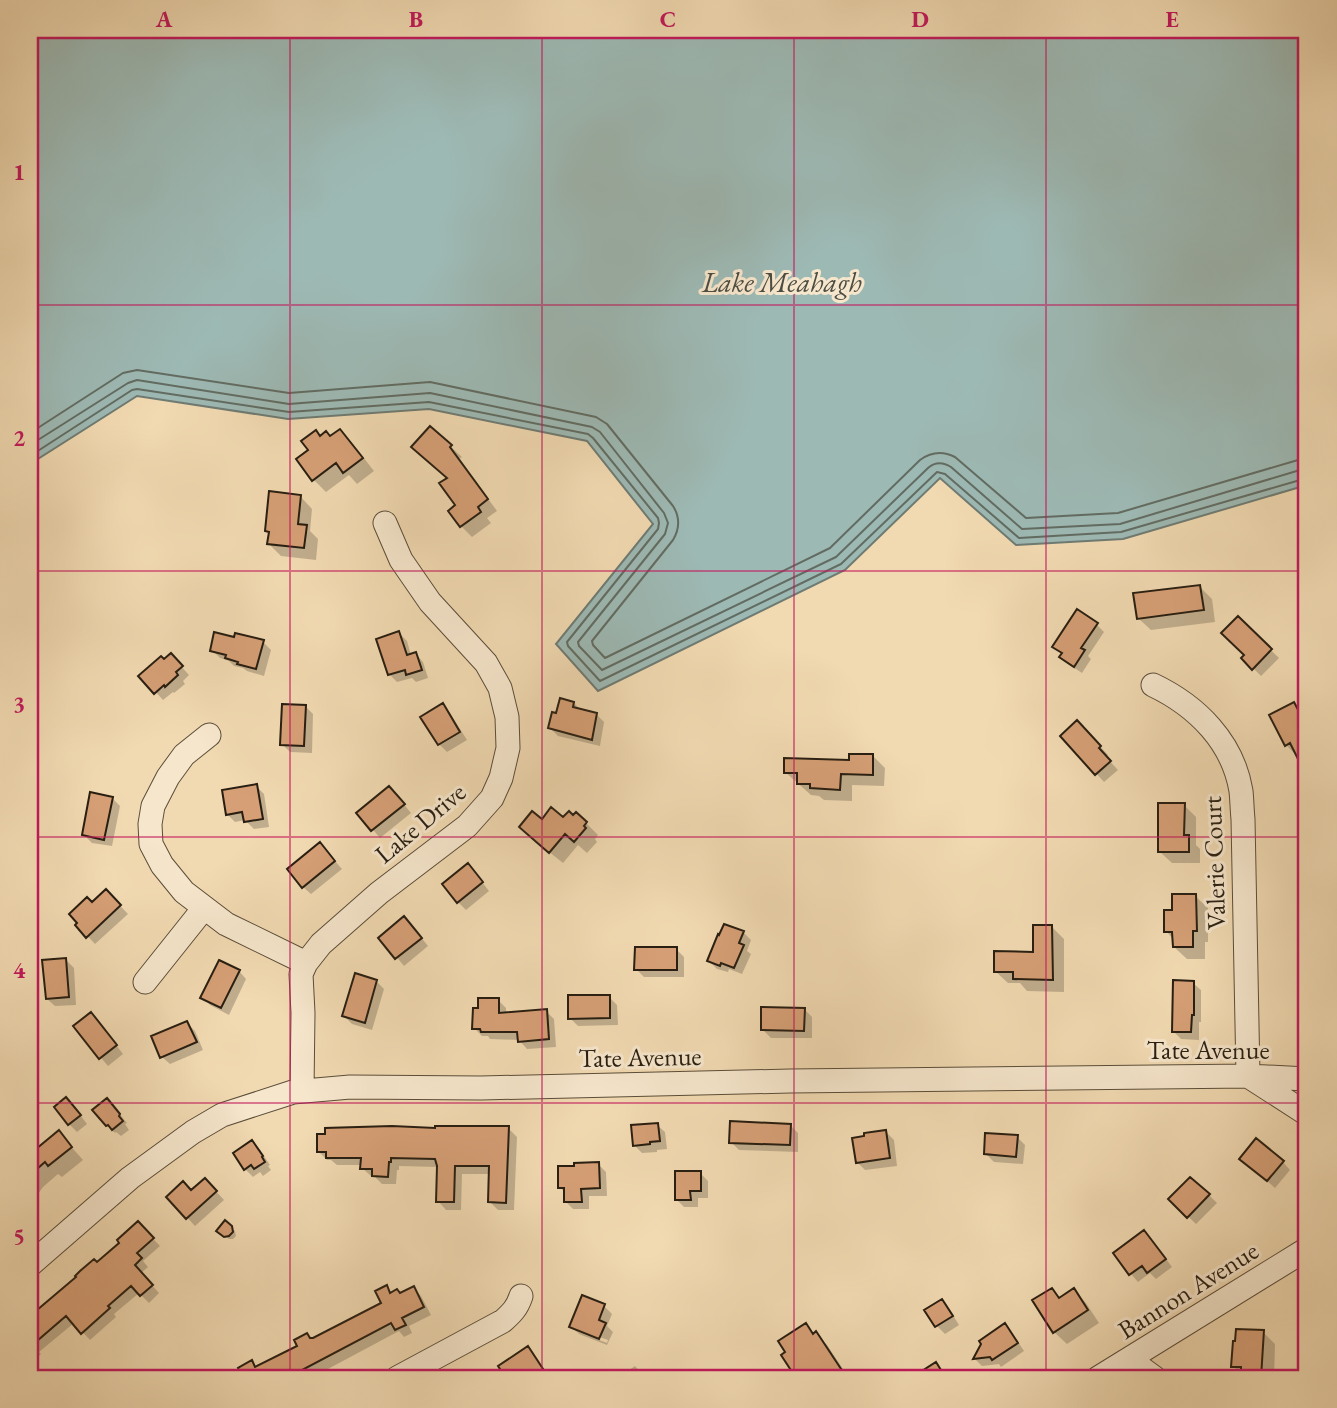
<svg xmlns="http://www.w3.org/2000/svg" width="1337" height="1408" font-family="'EB Garamond',serif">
<rect width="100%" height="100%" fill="#f1d9b1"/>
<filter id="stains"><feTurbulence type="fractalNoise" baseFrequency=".00286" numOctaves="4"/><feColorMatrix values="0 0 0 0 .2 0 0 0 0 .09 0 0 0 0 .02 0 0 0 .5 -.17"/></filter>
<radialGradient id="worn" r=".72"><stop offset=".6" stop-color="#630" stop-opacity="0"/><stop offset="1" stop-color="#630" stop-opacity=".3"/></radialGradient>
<path fill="#9db9b4" stroke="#6e7b73" stroke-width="2" d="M30 30H1307V485L1123 539 1016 545 940 478 845 570 598 691 556 644 653 524 587 441 429 409 288 419 137 396 30 464Z"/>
<path fill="#0003" fill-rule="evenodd" d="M430 428 462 457 459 459 497 511 487 518 491 523 472 537 461 526 451 511 458 506Z
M340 431 352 443 374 471 357 484 349 475 326 492 314 480 298 460 321 437 331 438Z
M300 496 312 509 310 531 318 539 316 560 281 556 269 544 270 534 266 530Z
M1200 587 1212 599 1215 622 1151 630 1138 618Z
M1238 618 1279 658 1261 676 1243 658 1246 655Z
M1096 624 1104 632 1088 656 1091 659 1082 673 1070 665 1055 646Z
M399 633 407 641 411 655 416 654 423 662 428 678 416 682 412 678 397 682 389 674Z
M263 642 271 650 264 676 247 671 243 668 234 666 229 661 220 658 212 650Z
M171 655 189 675 183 681 185 684 174 693 173 692 163 700 141 676Z
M574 703 581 711 596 714 604 722 600 746 558 736 550 728 557 715Z
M1294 704 1307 718V766L1286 745Z
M443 705 450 713 467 740 447 752 439 744Z
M305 706 313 714 312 753 290 752 282 744Z
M1085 730 1108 755 1106 757 1118 770 1104 782 1062 736Z
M873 756 885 768 884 786 852 785V801L824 800 819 796 811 795 785 772 851 762Z
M256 786 264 794 269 827 254 829 245 820 235 822 227 814Z
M397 796 411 813 380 838 359 813Z
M112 798 120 806 112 846 92 843 84 835Z
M1184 805 1196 817V845L1200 849V863H1172L1159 851Z
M563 820 586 823 598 835 595 839 597 842 587 853 578 845 563 863 533 839 542 821Z
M327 852 342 869 311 894 303 887Z
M475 873 489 891 466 910 458 902Z
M106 891 128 914 95 944 77 925Z
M1195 896 1208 908V942H1205V959H1187L1174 947V940L1166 931 1174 912Z
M412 926 428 946 404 966 381 938Z
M1052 927 1064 939V992L1027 991 1020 983H1008L995 971 1035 954Z
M743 932 751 940 747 951 751 954 742 974 729 969 728 972 717 969 709 961Z
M676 949 684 957V977H644L636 969Z
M66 960 74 968 76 1005 55 1006 47 999Z
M239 971 246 979 229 1015 210 1005 202 997Z
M376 981 384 989 372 1030 352 1024 344 1016Z
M1193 983 1201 990V1022H1199V1040L1181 1039 1173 1031Z
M609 997 617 1005 618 1025 578 1026 570 1018Z
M498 1000 506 1008V1014L546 1011 554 1019 556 1047 527 1049 519 1040 490 1039 488 1036H482L474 1028Z
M804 1009 812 1017V1038H771L763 1030Z
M98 1022 123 1054 108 1066 75 1027Z
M187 1023 195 1031 203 1050 170 1064 162 1057Z
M74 1107 87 1124 77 1132 69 1124Z
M115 1108 127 1123 125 1124 129 1130 121 1136 116 1132 115 1133 107 1125Z
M657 1125 665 1132 667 1149 657 1150V1152L642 1153 634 1145Z
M790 1125 798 1133V1152L739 1150 731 1142Z
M508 1128 517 1137 514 1210H498L490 1202V1174H462L461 1210H446L438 1201 439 1167 399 1166V1170H397L396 1184H382L374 1176H371L362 1168V1165H337L331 1160H327L319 1152 437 1130Z
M886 1132 894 1140 897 1166 865 1170 857 1162Z
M59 1133 83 1160 62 1177 58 1174 43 1187 31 1204 30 1203V1156Z
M1017 1137 1025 1145 1023 1164 994 1162 986 1154Z
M252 1142 260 1150 270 1165 268 1166 271 1170 263 1176 260 1172 253 1177 245 1169Z
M1283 1162 1290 1170 1275 1188 1250 1166Z
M598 1164 606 1172 607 1196H589V1209H573L565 1201V1193L560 1187Z
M700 1173 708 1181V1198H698V1207H684L676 1199Z
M213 1188 224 1200 195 1226 168 1197Z
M1209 1195 1217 1203 1196 1224 1170 1199Z
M226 1222 235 1231 236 1236 233 1239H229L222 1234Z
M138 1223 160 1246 143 1261 148 1267 141 1273 159 1293 149 1303 139 1293 114 1314 116 1317 90 1340 74 1323 39 1352 41 1354 30 1364V1320L97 1265 121 1243Z
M1144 1232 1152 1240 1172 1267 1156 1279 1150 1273 1138 1282 1131 1274Z
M386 1288 392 1293 401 1295 413 1288 421 1296 431 1315 409 1326 412 1333 404 1337 399 1331 311 1378H239L244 1376 252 1362 257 1368 383 1304Z
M1052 1290 1061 1299 1074 1290 1086 1303 1099 1323 1067 1344 1054 1332Z
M583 1297 604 1306 612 1314 607 1326 613 1332 607 1345 579 1334 571 1326ZM578 1329 608 1340 607 1343 578 1332Z
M941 1301 949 1309 959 1325 945 1334 937 1326 926 1311Z
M806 1326 827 1345 849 1378H798L783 1355Z
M1005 1326 1012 1333 1024 1351 1001 1367 999 1364 982 1366 975 1359Z
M1263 1332 1275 1344 1274 1378H1242V1376L1233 1366Z
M635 1366 646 1378H617Z"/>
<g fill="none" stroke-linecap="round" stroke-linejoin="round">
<path stroke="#626c62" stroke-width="2" d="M30 433 123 373 137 370 289 393 430 382 596 417 607 424 673 506C680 517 680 528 673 540L592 641 593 645 605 658 830 548 920 460C931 452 943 451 955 457L1026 518 1118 513 1298 460 1307 459
M30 445 128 383 137 380 289 404 430 393 592 427 600 432 664 513 668 523 665 534 578 642 579 646 602 670 836 557 928 468C935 462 943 462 951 467L1022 529 1120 524 1300 470H1307
M30 456 132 390 137 389 289 412 429 402 588 434 593 438 658 518 659 523 658 529 567 642 568 646 600 681 841 564 937 472 945 474 1019 538 1121 532 1307 478"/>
</g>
<path fill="#d69f76" stroke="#281e11" stroke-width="2" d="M430 426 452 445 450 447 488 499 478 507 481 512 460 527 448 511 455 505 439 483 447 478 411 447Z
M340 429 363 458 343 473 336 463 312 481 296 459 308 450 301 441 316 430 320 436 326 431 330 436Z
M269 491 301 495 298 524 307 525 304 548 267 544 269 532 265 531Z
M1200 585 1204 610 1137 619 1133 593Z
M1077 609 1098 623 1081 648 1085 650 1074 667 1059 657 1062 653 1052 647Z
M1238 616 1272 649 1252 670 1241 658 1244 655 1221 633Z
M399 631 407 655 416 652 422 670 406 675 405 670 388 675 376 639Z
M214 632 234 637 235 633 264 640 256 669 237 664 238 662 225 658 226 655 210 651Z
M171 653 183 666 176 672 178 675 165 687 164 685 154 694 138 676 161 656 164 659Z
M560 698 574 702 573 707 597 713 592 740 548 728 552 712 556 713Z
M1294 702 1307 727V777L1290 743 1285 746 1269 715Z
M443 703 460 732 438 745 420 717Z
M282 704 306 705 304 746 280 745Z
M1077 720 1101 746 1099 748 1111 761 1095 775 1060 736Z
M849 754H873V775L841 774 840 790 810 788V784H797V773H784V758L849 760Z
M257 784 263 819 244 822 242 812 226 815 222 790Z
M389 786 405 804 371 831 356 813Z
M90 792 113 797 104 840 82 835Z
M1158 803H1185L1184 835H1189V852H1158Z
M551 807 563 817 569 811 573 815 576 812 587 822 584 826 586 828 574 842 565 834 549 853 519 827 532 811 542 819Z
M320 842 335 861 302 888 287 869Z
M468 863 483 882 457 903 442 884Z
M106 889 121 905 86 938 75 925 77 923 69 914 87 897 92 902Z
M1172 894H1196L1197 931H1193V947H1173L1172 932H1164V910H1172Z
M404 916 422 938 395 959 378 938Z
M724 924 744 931 739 943 744 945 734 968 721 963 720 966 707 961 718 934 719 935Z
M1033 925H1052L1053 980 1013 979V972H994V951L1033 952Z
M635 947H677V970H634Z
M66 958 69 997 46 999 42 960Z
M219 960 240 970 221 1008 200 998Z
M355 973 377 980 365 1023 342 1016Z
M1173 980 1194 981V1015H1192L1191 1032H1172Z
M568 995H610V1018L568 1019Z
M478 998H499V1013L547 1009 549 1039 518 1042 517 1032H481L480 1029H472L473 1008H478Z
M761 1007 805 1008 804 1031 761 1030Z
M91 1012 117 1045 99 1059 73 1026Z
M187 1021 197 1042 160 1058 151 1036Z
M66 1097 81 1115 68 1125 54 1107Z
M107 1098 120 1114 119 1116 123 1121 112 1130 108 1125 106 1126 92 1110Z
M730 1121 791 1124 790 1145 729 1143Z
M658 1123 660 1141 650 1142V1144L633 1146 631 1125Z
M392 1126 435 1128V1126H509L506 1203 488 1202 489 1166H455L454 1202H436L437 1166 435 1159 391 1158V1162H389L388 1177 372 1176V1169H360L361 1158H326V1152H317V1134H325V1128Z
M59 1130 72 1147 48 1166 45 1162 30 1175V1154Z
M886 1130 890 1158 856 1163 852 1138 864 1136V1133Z
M985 1133 1018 1135 1016 1157 984 1154Z
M1256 1138 1284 1161 1267 1181 1239 1159Z
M252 1140 263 1156 262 1157 265 1162 254 1169 251 1165 244 1170 233 1153Z
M599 1162 600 1188 581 1189 582 1202H564V1188H558V1166H574V1163Z
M675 1171H701V1191H690L691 1200H675Z
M1190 1177 1210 1194 1187 1218 1168 1199Z
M205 1178 217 1191 186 1219 166 1197 183 1181 191 1190Z
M225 1220 232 1226 233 1232 229 1236 224 1237 216 1231Z
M138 1221 154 1238 137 1253 142 1258 135 1265 153 1285 140 1296 131 1286 108 1306 110 1308 81 1334 66 1316 30 1347V1316L76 1277 75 1276 80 1271 94 1259 97 1262 119 1243 117 1240Z
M1144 1230 1166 1259 1147 1273 1142 1266 1129 1275 1113 1253Z
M387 1285 390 1293 397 1289 400 1293 414 1286 424 1307 402 1318 406 1325 395 1330 391 1323 287 1378H232L241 1374 238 1368 252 1360 255 1367 297 1346 294 1340 307 1333 310 1338H313L381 1303 375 1291Z
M1052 1288 1059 1298 1074 1288 1088 1310 1053 1333 1032 1300Z
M582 1295 605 1304 599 1320 606 1323 599 1339 569 1327Z
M942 1299 953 1316 935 1327 924 1310Z
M806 1323 813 1334 816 1331 847 1378H796L781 1355 785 1352 778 1341Z
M1005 1323 1018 1343 992 1360 990 1357 973 1359 981 1344 979 1341Z
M1236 1329 1264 1330 1261 1378H1241V1367H1231L1233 1341H1235Z
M528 1346 549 1378H506L498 1366Z
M936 1362 946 1378H911Z"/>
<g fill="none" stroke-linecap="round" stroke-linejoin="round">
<defs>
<path id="minor" d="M1153 685C1197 706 1233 742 1241 791 1242 800 1242 810 1243 819L1248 1076 1307 1114
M209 735 184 755 168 777 153 806 150 824 151 844 162 865 184 892 226 924 306 963
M145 982 204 908
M302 1091 303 1013 301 974 306 963 321 944 379 893 467 826 492 798 501 778 508 748 507 717 500 688 486 663 430 602 401 560 385 523
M30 1265 130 1178 193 1132 222 1115 293 1092 350 1087 481 1088 790 1081 1248 1076 1307 1079
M1129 1359 1155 1378
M397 1378 503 1321C512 1313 517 1308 521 1296
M1098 1378 1307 1249"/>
</defs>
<use href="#minor" stroke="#5a4d39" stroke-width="25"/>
<use href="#minor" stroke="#f6e6cc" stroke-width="23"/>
</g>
<path fill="none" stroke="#c2185b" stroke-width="2" stroke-opacity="0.55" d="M290 30V1378M542 30V1378M794 30V1378M1046 30V1378M30 305H1307M30 571H1307M30 837H1307M30 1103H1307"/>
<g text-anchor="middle" stroke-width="6" stroke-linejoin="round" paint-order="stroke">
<g font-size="26" fill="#281e11" stroke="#f6e6cc">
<text transform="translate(420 823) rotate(-40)" y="9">Lake Drive</text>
<text transform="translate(1214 863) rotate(-92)" y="9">Valerie Court</text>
<text x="1208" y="1059">Tate Avenue</text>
<text transform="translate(640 1057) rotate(-1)" y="9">Tate Avenue</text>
<text transform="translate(1188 1290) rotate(-32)" y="9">Bannon Avenue</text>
</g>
<g font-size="28" font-style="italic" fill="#4b4c42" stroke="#f6e6cc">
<text x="782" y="292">Lake Meahagh</text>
</g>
</g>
<rect width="1337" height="1408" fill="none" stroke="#f1d9b1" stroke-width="77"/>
<rect x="38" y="38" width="1260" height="1332" fill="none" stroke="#c2185b" stroke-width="2.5"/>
<g font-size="23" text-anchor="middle" font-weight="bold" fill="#c2185b">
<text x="164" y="27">A</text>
<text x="416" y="27">B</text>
<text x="668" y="27">C</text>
<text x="920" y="27">D</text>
<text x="1172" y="27">E</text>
<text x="19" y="180">1</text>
<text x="19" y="446">2</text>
<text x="19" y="712">3</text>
<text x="19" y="978">4</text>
<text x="19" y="1244">5</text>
</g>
<rect width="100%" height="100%" filter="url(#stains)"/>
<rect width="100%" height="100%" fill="url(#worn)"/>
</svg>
